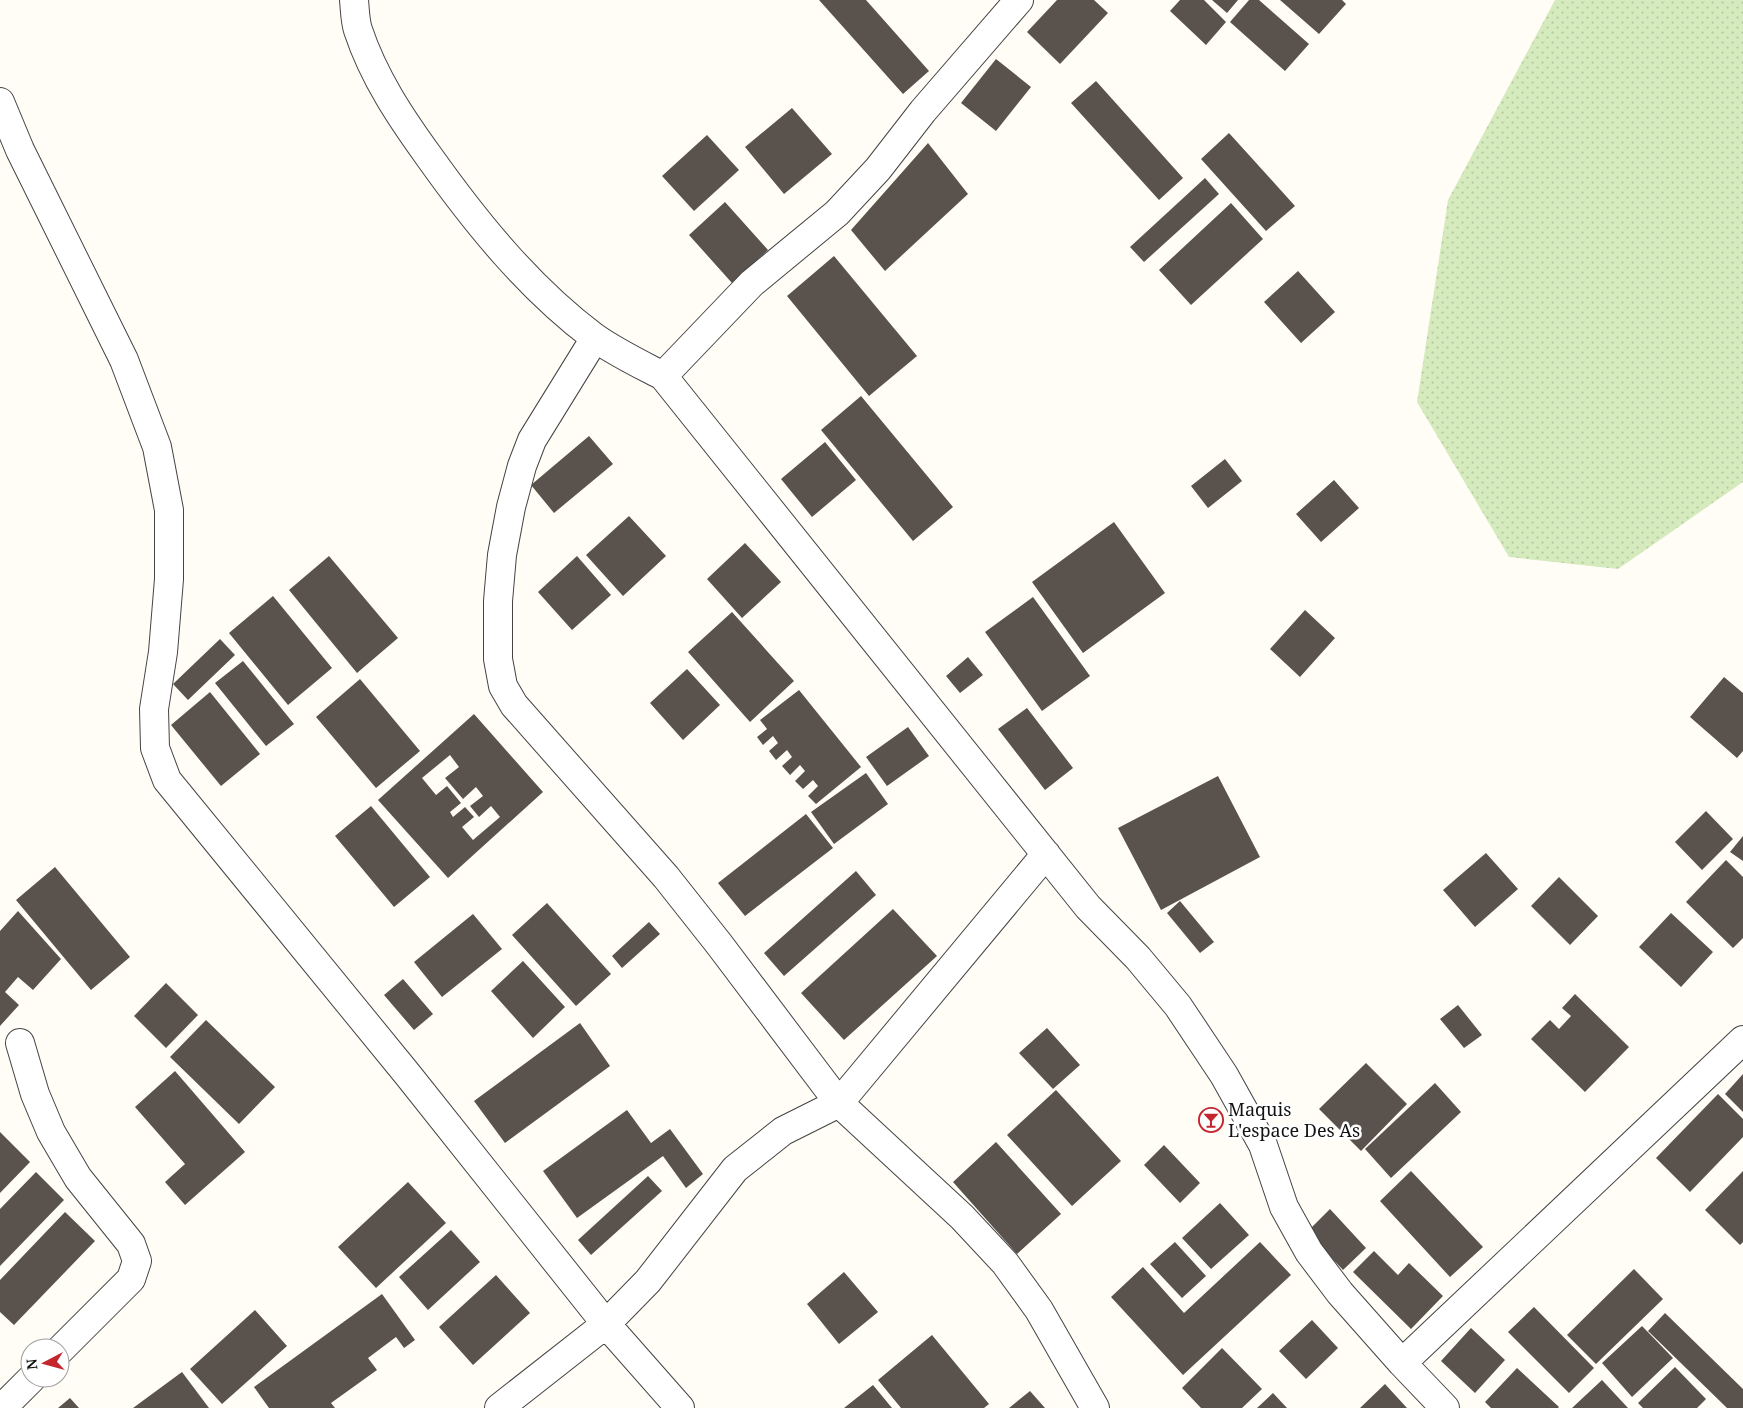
<svg xmlns="http://www.w3.org/2000/svg" width="1743" height="1408" font-family="'Noto Serif',serif">
<defs>
<pattern id="grass-dots" width="8" height="8" patternUnits="userSpaceOnUse" patternTransform="scale(1.25)"><rect width="8" height="8" fill="#d5ebbd"/><path d="M2 2h.1M6 6h.1" fill="none" stroke="#b6c8a1" stroke-width="1.8" stroke-linecap="round"/></pattern>
</defs>
<rect width="100%" height="100%" fill="#fffdf5"/>
<path fill="url(#grass-dots)" d="M1555 0H1743V482L1618 569 1509 557 1417 402 1448 200Z"/>
<path fill="#5a524d" fill-rule="evenodd" d="M819 0H866L929 71 903 94Z
M1057 0H1094L1108 13 1060 64 1027 32Z
M1180 0H1204L1226 22 1206 45 1170 11Z
M1212 0H1238L1227 13Z
M1249 0H1259L1309 44 1285 71 1230 22Z
M1280 0H1342L1346 4 1319 34Z
M996 59 1031 87 996 131 961 103Z
M1096 81 1183 178 1159 200 1071 103Z
M792 108 832 154 784 194 745 147Z
M1229 133 1295 206 1266 231 1201 159Z
M707 135 739 170 694 211 662 176Z
M928 143 968 194 885 271 851 230Z
M1205 178 1219 194 1144 262 1130 247Z
M725 202 768 250 732 283 689 235Z
M1231 203 1263 239 1191 305 1159 270Z
M834 256 917 356 869 396 787 296Z
M1298 271 1335 312 1301 343 1264 302Z
M861 396 953 507 913 541 821 430Z
M589 436 613 464 554 513 531 485Z
M825 442 856 480 812 517 781 479Z
M1225 459 1242 481 1208 508 1191 486Z
M1334 480 1359 508 1321 542 1296 514Z
M629 516 666 556 623 596 586 555Z
M1114 522 1165 593 1083 653 1032 582Z
M745 543 781 582 742 618 707 579Z
M329 556 398 638 357 673 289 590Z
M577 556 611 595 572 630 538 592Z
M273 596 332 668 288 705 229 633Z
M1033 597 1090 676 1042 711 985 632Z
M1305 610 1335 638 1300 677 1270 649Z
M732 612 794 681 750 722 688 652Z
M220 639 235 655 188 700 173 684Z
M968 657 983 675 960 693 946 676Z
M243 661 294 724 266 746 215 683Z
M687 669 720 705 683 740 650 703Z
M1724 677 1743 693V751L1737 758 1690 717Z
M360 679 420 751 376 788 316 717Z
M799 690 861 767 816 804 808 796 818 786 813 780 803 789 795 781 805 771 800 765 790 775 782 766 792 757 787 750 776 760 769 751 778 743 773 736 763 745 757 737 767 729 760 720Z
M210 692 260 754 221 786 171 725Z
M1027 708 1073 768 1045 790 998 729Z
M474 714 543 792 448 878 378 800ZM450 755 459 767 445 778 463 799 476 787 483 796 470 806 479 817 491 806 500 817 473 840 462 827 474 817 465 807 453 817 450 812 461 803 447 786 436 795 422 778Z
M908 727 929 756 887 786 866 757Z
M866 773 888 804 834 844 811 812Z
M1218 776 1260 857 1161 910 1118 828Z
M371 806 430 877 394 907 335 836Z
M1706 811 1733 839 1702 870 1675 842Z
M806 814 833 848 745 916 718 883Z
M1743 836V861L1730 852Z
M1486 853 1518 889 1475 927 1443 890Z
M1726 860 1743 877V938L1733 948 1686 902Z
M55 867 130 957 91 990 16 900Z
M856 871 876 895 784 976 764 953Z
M1559 877 1598 916 1570 945 1531 906Z
M1180 901 1214 942 1200 953 1167 913Z
M547 903 611 974 576 1006 512 935Z
M893 909 937 956 844 1040 801 993Z
M18 911 61 959 33 990 18 977 5 992 19 1005 0 1026V931Z
M1671 913 1713 952 1681 987 1639 947Z
M473 914 502 949 442 997 414 962Z
M649 922 660 934 622 968 612 956Z
M523 961 565 1007 533 1038 491 991Z
M403 979 433 1014 414 1030 384 995Z
M166 983 198 1015 166 1048 134 1016Z
M1575 994 1629 1047 1585 1092 1531 1039 1550 1020 1559 1029 1571 1016 1562 1008Z
M1458 1005 1482 1035 1464 1048 1440 1019Z
M206 1020 275 1087 239 1124 170 1057Z
M580 1023 610 1066 505 1143 474 1101Z
M1047 1028 1080 1065 1053 1089 1019 1053Z
M1366 1063 1407 1104 1361 1151 1319 1109Z
M175 1071 245 1152 185 1205 165 1182 185 1164 135 1107Z
M1743 1074V1112L1725 1094Z
M1435 1083 1461 1112 1391 1178 1365 1149Z
M1056 1090 1121 1161 1072 1206 1007 1135Z
M1718 1094 1743 1119V1137L1690 1192 1656 1158Z
M627 1110 651 1143 670 1129 703 1174 686 1188 663 1156 577 1218 543 1171Z
M0 1132 30 1162 0 1193Z
M996 1142 1061 1214 1017 1254 953 1182Z
M1164 1145 1200 1183 1180 1203 1144 1165Z
M1411 1171 1483 1247 1450 1277 1380 1201Z
M1743 1171V1242L1740 1245 1705 1210Z
M36 1172 64 1200 0 1266V1209Z
M648 1176 662 1191 591 1255 578 1240Z
M408 1182 446 1223 376 1288 338 1247Z
M1220 1203 1249 1235 1211 1269 1182 1238Z
M1330 1209 1366 1248 1343 1270 1307 1232Z
M65 1212 95 1241 14 1325 0 1312V1280Z
M451 1230 480 1262 428 1310 399 1277Z
M1175 1242 1206 1276 1182 1298 1150 1264Z
M1260 1242 1291 1275 1183 1375 1111 1297 1143 1267 1184 1313Z
M1374 1251 1398 1275 1409 1263 1443 1296 1411 1329 1353 1272Z
M1634 1269 1663 1299 1596 1364 1567 1335Z
M844 1272 878 1312 839 1344 807 1304Z
M496 1275 530 1313 473 1365 439 1327Z
M382 1294 415 1340 404 1348 396 1337 368 1358 377 1370 331 1403 335 1408H269L254 1387Z
M1534 1307 1594 1368 1569 1393 1508 1332Z
M255 1310 287 1346 222 1404 190 1369Z
M1665 1313 1743 1389V1408H1727L1648 1331Z
M1312 1320 1338 1348 1306 1379 1279 1351Z
M1642 1326 1673 1358 1632 1397 1602 1363Z
M1471 1328 1505 1360 1475 1393 1441 1361Z
M932 1335 989 1404 984 1408H901L878 1380Z
M1222 1348 1262 1389 1242 1408H1201L1182 1388Z
M1675 1367 1706 1399 1697 1408H1643L1638 1403Z
M1517 1368 1559 1407 1558 1408H1491L1485 1402Z
M182 1372 209 1408H133Z
M1602 1380 1628 1408H1572Z
M1385 1384 1407 1408H1360Z
M873 1385 892 1408H844Z
M1030 1391 1045 1408H1009Z
M1273 1393 1287 1408H1257Z
M70 1398 79 1408H58Z"/>
<g fill="none" stroke-linecap="round" stroke-linejoin="round">
<defs>
<path id="street" d="M354 0C355 10 355 21 358 30 374 78 401 118 430 158 477 224 529 288 594 337 615 352 640 364 663 376L1088 907 1138 958 1178 1006 1224 1075 1263 1145 1284 1207 1309 1252 1340 1293 1402 1363 1445 1408
M0 102 20 150 124 360 157 447 169 510V579L163 652 154 709 155 748 167 780 408 1075 606 1324 680 1408
M595 338 532 440 522 466 511 507 502 555 498 601V659L503 686 514 705 666 877 719 944 839 1103 962 1217 1005 1263 1039 1310 1095 1408
M663 376 752 283 837 213 878 169 923 111 1019 0
M20 1043 35 1094 51 1132 78 1178 131 1244 137 1261 131 1279 60 1350
M1402 1363 1743 1040
M2 1408 32 1378
M499 1408 606 1324 648 1281 735 1169 783 1131 839 1103 1046 854"/>
</defs>
<use href="#street" stroke="#444" stroke-width="30"/>
<use href="#street" stroke="#fff" stroke-width="28"/>
</g>
<defs>
<symbol id="bar-ring" viewBox="-11 -11 22 22"><circle r="9.5" fill="#fff" stroke="#c4262e" stroke-width="1.5"/><path d="M-6-5H6L.8 .8V4.5H3.5V6h-7V4.5H-.8V.8Z" fill="#c4262e"/></symbol>
</defs>
<g fill-rule="evenodd">
<use href="#bar-ring" x="1197" y="1106" width="28" height="28"/>
</g>
<g text-anchor="middle" stroke-width="5" stroke-linejoin="round" paint-order="stroke">
<g font-size="18" fill="#111" stroke="#fff" text-anchor="start">
<text x="1228" y="1116">Maquis<tspan x="1228" dy="21">L'espace Des As</tspan></text>
</g>
</g>
<g transform="translate(45 1363) rotate(264)"><circle r="24" fill="#ffffff" stroke="#a0a0a0"/>
<path d="M0-4L9 19L0 12L-9 19Z" fill="#c4262e"/>
<text y="-8" font-size="14" font-weight="bold" text-anchor="middle" fill="#111111">N</text>
</g>
</svg>
